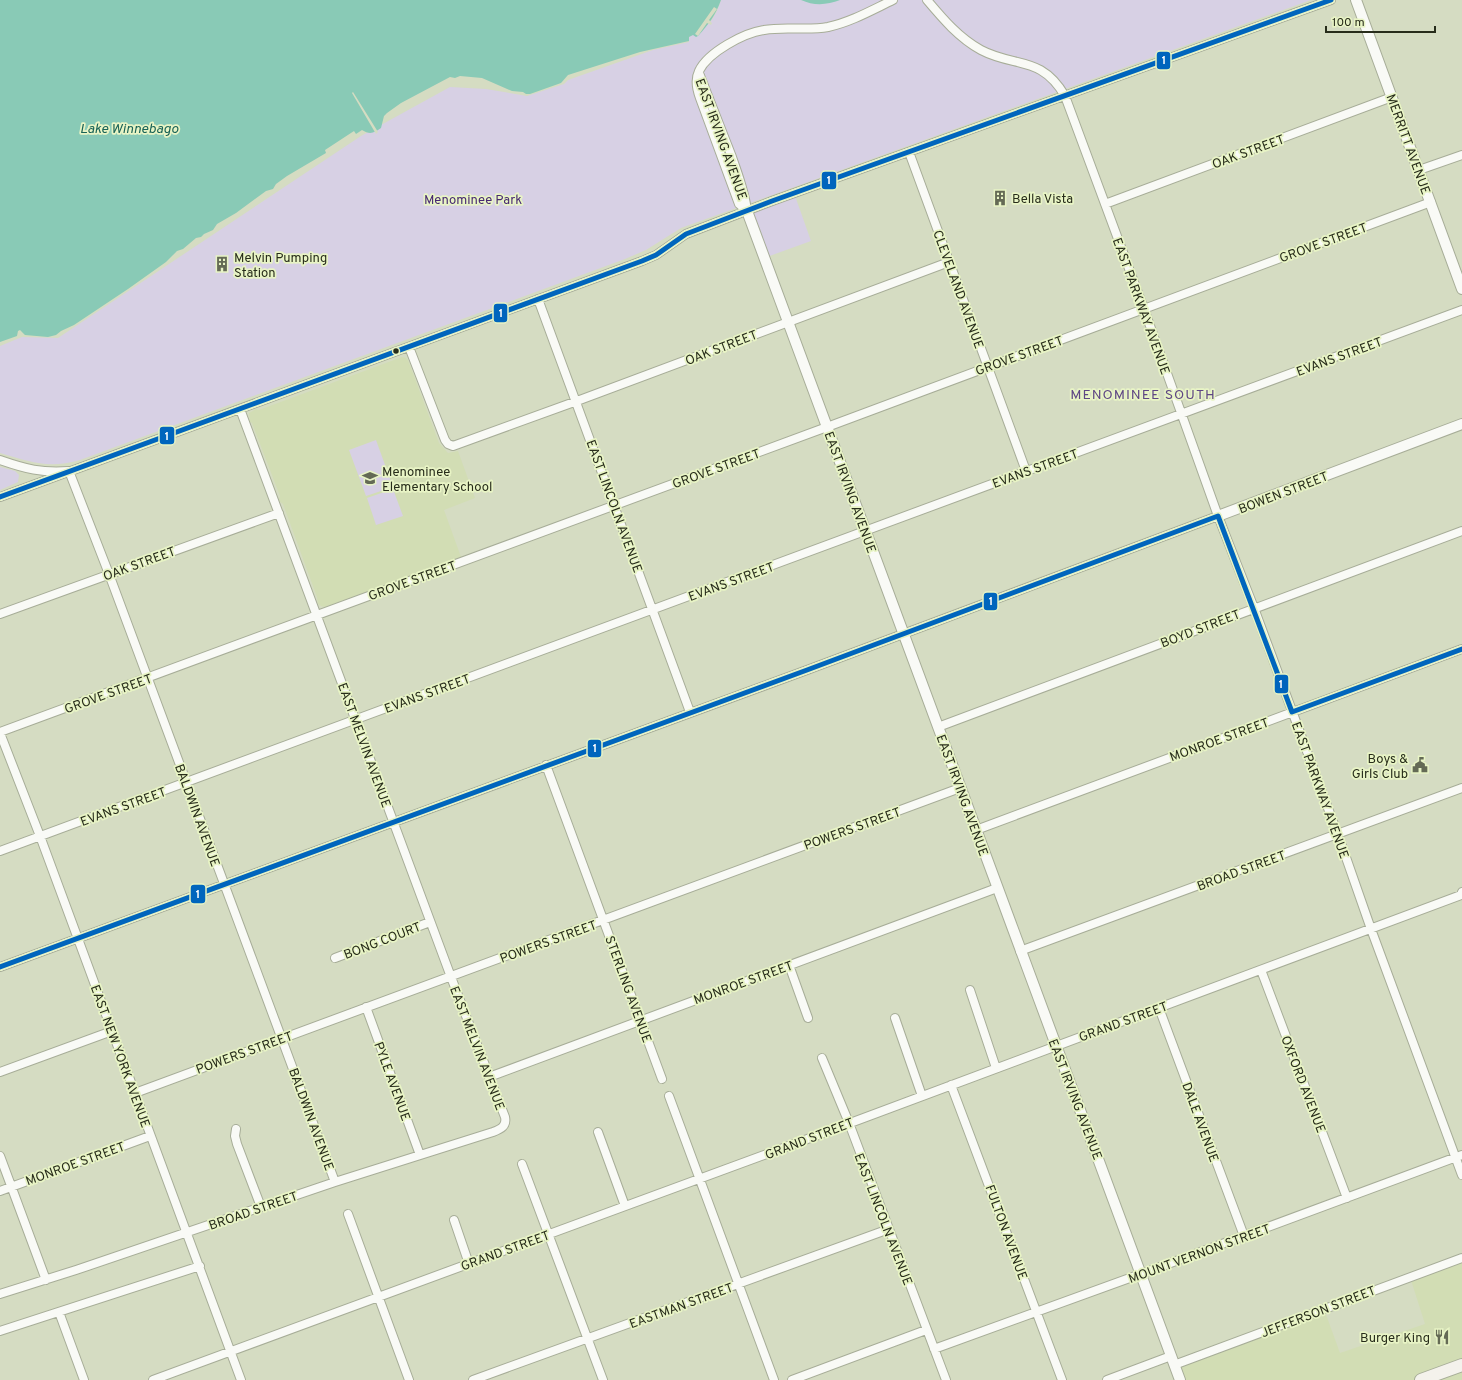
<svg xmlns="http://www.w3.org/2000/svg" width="1462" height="1380" font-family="Overpass,sans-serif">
<rect width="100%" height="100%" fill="#d5dcc2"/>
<path fill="#d2ddb4" d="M402 357 406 358 408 360 439 443 448 453 458 451 475 498 444 510 461 557 325 607 321 606 318 604 317 597 283 504 280 502 279 499 280 496 252 423 250 422 249 413 256 409 259 410Z
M1462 1258V1380H1180L1174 1365 1324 1309 1340 1353 1425 1324 1410 1277Z"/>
<path fill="#d7d0e4" d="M721 0H1311L681 228 646 250 625 259 80 460C48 469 31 462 0 453V346L22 337 58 338 361 136 450 87 486 89 527 96 564 84 568 80 653 50 689 42V37C709 25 713 23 721 0Z
M794 193 811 241 764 258 747 211Z
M376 440 393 487 366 496 349 450Z
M0 467 15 471 19 475 18 482 0 490Z
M393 489 403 516 376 525 367 498Z"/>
<path fill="#89cab6" d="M0 0H721C715 16 709 24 698 36L696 37 693 35 689 37V41L640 52 568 75 561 83 530 94H526L523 92 512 91 482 78 460 76 455 78 450 77 401 103 387 113 384 116 381 128C374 133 370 135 362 130L356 134 354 131 325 150 326 153 287 176 276 184 273 189 266 191 236 213 217 224 213 230 204 234 201 237 196 238 183 249 177 251 166 262 128 289 74 325 61 331 56 335 48 337 25 335 20 330 18 331 17 336 0 342Z
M801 0H840C827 5 814 6 801 0Z"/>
<path fill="#d5dcc2" d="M714 7 717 9 709 20 712 23 711 25 707 23 698 36 695 34Z
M353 92 378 132 376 134 352 93Z"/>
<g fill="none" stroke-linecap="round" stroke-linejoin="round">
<defs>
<path id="minor" d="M927 0C943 19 959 38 981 50 1015 68 1041 55 1065 96L1144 309 1218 516 1254 608 1342 846 1371 929 1462 1175
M699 73C710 101 721 129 732 157 738 175 745 192 747 211
M909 152 1026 471
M1419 170 1462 155
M1105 204 1392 97
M747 211 739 204 700 98C697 90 695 79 699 71 708 52 744 33 764 30 785 26 807 31 828 27 851 22 872 10 893 0
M538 299 690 712
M409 347 445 440 448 444 453 446 577 401 949 262
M0 460C26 469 41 473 69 471L109 574 335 1182
M0 497 642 261 656 255 686 234 772 201 1331 0
M0 614 279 513
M938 727 1462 531
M0 732 827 427 1431 202
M0 733 40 836 241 1380
M546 765 662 1079
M976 830 1462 649
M0 851 1462 310
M1020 951 1462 788
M335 958 430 922
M789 965 808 1018
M0 967 807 670 1218 516
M1261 970 1347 1198
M970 990 996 1068
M366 1007 420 1155
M1159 1008 1244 1236
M895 1018 922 1096
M822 1058 849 1123 946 1380
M0 1072 112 1031
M489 1077 997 888
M951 1085 1062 1380
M135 1093 960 788
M669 1096 774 1380
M236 1129 235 1136 237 1144 261 1207
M598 1132 625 1206
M0 1156 46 1280
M522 1164 603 1380
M0 1191 150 1136
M348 1214 409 1380
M454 1220 469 1264
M0 1294 76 1270 335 1182 493 1132C501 1129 507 1126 505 1117L451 977 240 409
M59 1312 84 1380
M0 1331 200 1266
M934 1349 1149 1271 1462 1155
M1174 1365 1462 1258
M153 1380 802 1141 1461 895 1462 892
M473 1380 889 1229
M792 1380 926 1330
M1107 1380 1171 1356"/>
<path id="tertiary" d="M1356 0 1462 289
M747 211 1180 1380
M1218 516 1462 424"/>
<path id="secondary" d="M1421 1380 1462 1365"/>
</defs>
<use href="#minor" stroke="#a7ad98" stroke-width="10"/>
<use href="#tertiary" stroke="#a7ad98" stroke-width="12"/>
<use href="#secondary" stroke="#a7ad98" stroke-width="14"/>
<use href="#minor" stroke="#f9faf6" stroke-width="8"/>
<use href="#tertiary" stroke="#f9faf6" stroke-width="10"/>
<use href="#secondary" stroke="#f4f2ec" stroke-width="12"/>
<defs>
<path id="bus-1" d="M0 497 642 261 656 255 686 234 772 201 1331 0
M0 967 807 670 1218 516 1292 712 1462 649"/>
</defs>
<use href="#bus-1" stroke="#e8f4c5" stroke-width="8"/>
<use href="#bus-1" stroke="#0065bd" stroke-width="5"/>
</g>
<defs>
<symbol id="building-bare" viewBox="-9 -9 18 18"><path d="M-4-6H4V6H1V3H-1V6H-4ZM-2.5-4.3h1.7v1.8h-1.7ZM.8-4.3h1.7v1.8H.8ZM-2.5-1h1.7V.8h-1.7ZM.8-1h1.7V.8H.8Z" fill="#646a55" stroke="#e8f4c5" stroke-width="2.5" paint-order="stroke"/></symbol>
<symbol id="school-bare" viewBox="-9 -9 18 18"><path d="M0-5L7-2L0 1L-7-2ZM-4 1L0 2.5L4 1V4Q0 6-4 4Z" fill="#646a55" stroke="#e8f4c5" stroke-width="2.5" paint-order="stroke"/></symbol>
<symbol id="civic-bare" viewBox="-9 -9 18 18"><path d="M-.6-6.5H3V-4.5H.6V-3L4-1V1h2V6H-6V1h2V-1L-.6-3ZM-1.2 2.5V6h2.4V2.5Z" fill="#646a55" stroke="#e8f4c5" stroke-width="2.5" paint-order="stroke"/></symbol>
<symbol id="restaurant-bare" viewBox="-9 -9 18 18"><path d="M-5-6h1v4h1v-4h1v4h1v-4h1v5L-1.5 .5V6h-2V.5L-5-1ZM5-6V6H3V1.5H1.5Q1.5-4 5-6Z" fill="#646a55" stroke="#e8f4c5" stroke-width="2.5" paint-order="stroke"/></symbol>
</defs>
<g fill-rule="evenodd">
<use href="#building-bare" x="989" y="187" width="22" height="22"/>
<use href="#building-bare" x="211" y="253" width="22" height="22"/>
<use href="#school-bare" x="359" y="467" width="22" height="22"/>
<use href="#civic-bare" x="1409" y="754" width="22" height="22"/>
<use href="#restaurant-bare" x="1431" y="1326" width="22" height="22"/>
</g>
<circle fill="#272c1a" stroke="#e8f4c5" stroke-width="1.5" cx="396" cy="351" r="3.5"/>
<g text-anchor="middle" stroke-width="3.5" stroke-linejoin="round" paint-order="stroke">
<g font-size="13" fill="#272c1a" stroke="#e8f4c5">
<text transform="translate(722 139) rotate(70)" y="5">EAST IRVING AVENUE</text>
<text transform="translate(1409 144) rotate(70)" y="5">MERRITT AVENUE</text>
<text transform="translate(1248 151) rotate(-20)" y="5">OAK STREET</text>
<text transform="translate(1323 242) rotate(-20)" y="5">GROVE STREET</text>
<text transform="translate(959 289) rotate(70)" y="5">CLEVELAND AVENUE</text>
<text transform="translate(1142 306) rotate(70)" y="5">EAST PARKWAY AVENUE</text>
<text transform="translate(721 347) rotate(-21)" y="5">OAK STREET</text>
<text transform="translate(1019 355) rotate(-20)" y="5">GROVE STREET</text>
<text transform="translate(1339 356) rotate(-20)" y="5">EVANS STREET</text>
<text transform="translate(716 468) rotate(-20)" y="5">GROVE STREET</text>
<text transform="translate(1035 468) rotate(-20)" y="5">EVANS STREET</text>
<text transform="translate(851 492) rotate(70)" y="5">EAST IRVING AVENUE</text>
<text transform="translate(1283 492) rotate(-21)" y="5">BOWEN STREET</text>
<text transform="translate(615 506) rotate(70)" y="5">EAST LINCOLN AVENUE</text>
<text transform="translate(139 563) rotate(-20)" y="5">OAK STREET</text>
<text transform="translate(412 580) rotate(-20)" y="5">GROVE STREET</text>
<text transform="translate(731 581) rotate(-20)" y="5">EVANS STREET</text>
<text transform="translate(1200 628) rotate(-21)" y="5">BOYD STREET</text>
<text transform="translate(108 693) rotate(-20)" y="5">GROVE STREET</text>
<text transform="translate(427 693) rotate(-20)" y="5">EVANS STREET</text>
<text transform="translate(1219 739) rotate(-20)" y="5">MONROE STREET</text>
<text transform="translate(365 745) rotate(70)" y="5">EAST MELVIN AVENUE</text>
<text transform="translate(1321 790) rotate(70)" y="5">EAST PARKWAY AVENUE</text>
<text transform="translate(963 795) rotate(70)" y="5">EAST IRVING AVENUE</text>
<text transform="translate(123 806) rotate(-20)" y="5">EVANS STREET</text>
<text transform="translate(198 815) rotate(70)" y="5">BALDWIN AVENUE</text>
<text transform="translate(852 828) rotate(-20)" y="5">POWERS STREET</text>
<text transform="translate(1241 870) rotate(-20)" y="5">BROAD STREET</text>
<text transform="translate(382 940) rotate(-21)" y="5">BONG COURT</text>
<text transform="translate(548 941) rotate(-20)" y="5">POWERS STREET</text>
<text transform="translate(743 982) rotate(-20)" y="5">MONROE STREET</text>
<text transform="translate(629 989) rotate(70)" y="5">STERLING AVENUE</text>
<text transform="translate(1123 1021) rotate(-20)" y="5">GRAND STREET</text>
<text transform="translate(478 1048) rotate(69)" y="5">EAST MELVIN AVENUE</text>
<text transform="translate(244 1052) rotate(-20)" y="5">POWERS STREET</text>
<text transform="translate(121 1056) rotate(70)" y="5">EAST NEW YORK AVENUE</text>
<text transform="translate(393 1081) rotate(70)" y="5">PYLE AVENUE</text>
<text transform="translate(1304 1084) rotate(69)" y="5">OXFORD AVENUE</text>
<text transform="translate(1076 1099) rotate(69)" y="5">EAST IRVING AVENUE</text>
<text transform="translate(312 1119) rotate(70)" y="5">BALDWIN AVENUE</text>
<text transform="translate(1201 1122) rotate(70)" y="5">DALE AVENUE</text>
<text transform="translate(809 1138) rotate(-21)" y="5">GRAND STREET</text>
<text transform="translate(75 1163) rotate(-20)" y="5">MONROE STREET</text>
<text transform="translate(253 1210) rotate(-19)" y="5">BROAD STREET</text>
<text transform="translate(884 1219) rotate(69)" y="5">EAST LINCOLN AVENUE</text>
<text transform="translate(1007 1232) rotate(70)" y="5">FULTON AVENUE</text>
<text transform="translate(505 1250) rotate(-20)" y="5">GRAND STREET</text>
<text transform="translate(1199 1253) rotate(-20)" y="5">MOUNT VERNON STREET</text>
<text transform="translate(681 1305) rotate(-20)" y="5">EASTMAN STREET</text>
<text transform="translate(1318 1311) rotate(-21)" y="5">JEFFERSON STREET</text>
</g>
<g font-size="13" fill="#272c1a" stroke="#e8f4c5" text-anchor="start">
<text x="1012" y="203">Bella Vista</text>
<text x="234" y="262">Melvin Pumping<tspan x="234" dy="15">Station</tspan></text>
<text x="382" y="476">Menominee<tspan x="382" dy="15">Elementary School</tspan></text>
<text x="1408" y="763" text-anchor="end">Boys &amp;<tspan x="1408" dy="15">Girls Club</tspan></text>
<text x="1430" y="1342" text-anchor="end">Burger King</text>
</g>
<g font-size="13" fill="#462770" stroke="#e8f4c5">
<text x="473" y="204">Menominee Park</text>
</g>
<g font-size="14" font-style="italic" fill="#186256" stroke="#e8f4c5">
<text x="129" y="133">Lake Winnebago</text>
</g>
<g font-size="14" letter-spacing="1" fill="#5e4684" stroke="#e8f4c5">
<text x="1143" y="399">MENOMINEE SOUTH</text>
</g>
</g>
<g stroke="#e8f4c5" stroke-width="1.5">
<rect x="1156" y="51" width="15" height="19" rx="4" fill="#0065bd"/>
<rect x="821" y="171" width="16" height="19" rx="4" fill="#0065bd"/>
<rect x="493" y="303" width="15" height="20" rx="4" fill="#0065bd"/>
<rect x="159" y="426" width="16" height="19" rx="4" fill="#0065bd"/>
<rect x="983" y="592" width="15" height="19" rx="4" fill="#0065bd"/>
<rect x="1274" y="674" width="15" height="20" rx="4" fill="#0065bd"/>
<rect x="587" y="739" width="15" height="19" rx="4" fill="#0065bd"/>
<rect x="190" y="884" width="16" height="20" rx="4" fill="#0065bd"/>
</g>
<g font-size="11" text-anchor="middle" font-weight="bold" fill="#fff">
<text x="1164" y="64">1</text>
<text x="829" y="184">1</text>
<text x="501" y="317">1</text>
<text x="167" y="440">1</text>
<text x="991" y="605">1</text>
<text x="1281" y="688">1</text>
<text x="595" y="752">1</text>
<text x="198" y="898">1</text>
</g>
<path d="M1326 26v6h109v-6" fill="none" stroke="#272c1a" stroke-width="2"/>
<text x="1332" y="26" font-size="12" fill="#272c1a" stroke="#e8f4c5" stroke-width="3" paint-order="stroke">100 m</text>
</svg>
